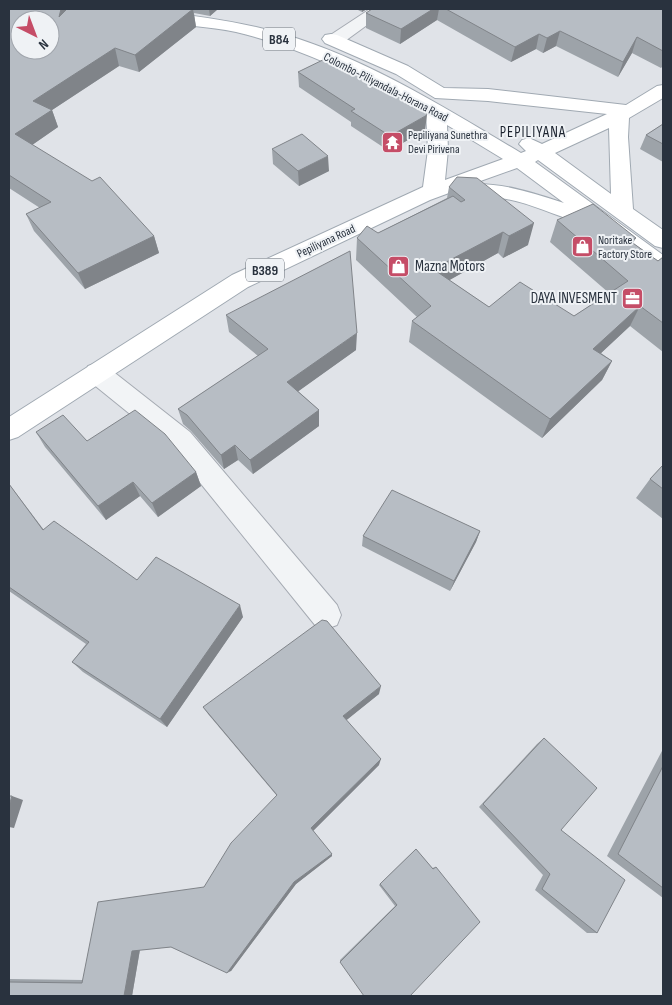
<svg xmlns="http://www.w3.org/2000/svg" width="672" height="1005" font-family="'Sofia Sans Condensed',sans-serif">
<rect width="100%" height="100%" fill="#e0e3e8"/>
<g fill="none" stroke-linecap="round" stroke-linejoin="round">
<defs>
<path id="street" d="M370 9H389L341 44 335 45 329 44 326 40 329 36Z
M97 363 106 366 190 432 337 605 341 615 337 625 326 629 315 625 172 448 88 380 85 373 88 366Z"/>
<path id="primary" d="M159 11C201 17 242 22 283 34 368 59 445 108 521 153L526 151 519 144 522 140 529 138 542 144 607 114 488 101 435 98 396 74 325 43 322 39 325 35 331 34 337 35 408 66 444 88 488 89 626 105 657 86 663 85V98L629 118 628 137 633 209 663 230V248L655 246 538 160 535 162 663 255V274L655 272 590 222 584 224 577 222C549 213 519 198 490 197 477 196 465 200 452 197L449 193 430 200 248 287 18 437 9 440V417L232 275 423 187 428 150 426 113C365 80 304 48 236 32 209 26 180 26 153 20L151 16 153 12ZM447 125 503 159 445 180 448 150ZM609 128 611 194 555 153ZM517 168 564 203C533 193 504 183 472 184Z"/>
</defs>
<use href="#street" stroke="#a5aab2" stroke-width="2"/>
<use href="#primary" stroke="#a0a9b2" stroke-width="2"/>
<use href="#street" fill="#f2f4f6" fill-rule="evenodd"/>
<use href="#primary" fill="#fff" fill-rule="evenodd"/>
</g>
<path fill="#9da3a9" d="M9 9 66 10 67 9H218L210 16 194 13 196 27 139 72 119 66 52 110 58 127 32 145 154 236 159 253 85 289 34 231 26 214 40 208 9 188Z
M356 9H367L362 12Z
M372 9H663V66L661 68 632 53 618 77 556 46 543 53 536 49 511 62 437 20 400 44 366 28V13Z
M298 72 425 130 389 151 351 126V122L299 87Z
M663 124V162L640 149 646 135Z
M272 149 329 171 299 186 273 164Z
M449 187 528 245 503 258 498 253 449 280 489 307 574 316 609 293 550 242 557 220 636 238 633 243 658 261 663 257V352L630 326 601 353 612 361 602 380 542 438 409 342 412 321 417 317 356 260 357 238 378 233 447 198Z
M226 315 356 350 298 391 319 410V426L253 474 238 460 224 469 191 431 183 424 178 409 258 356 229 332Z
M36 432 87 441 196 472 201 486 158 517 140 496 106 520 45 447Z
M663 465V519L636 498 650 479Z
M9 484 44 530 137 580 243 617 167 727 83 672 72 662 86 644 9 591Z
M480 531 476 542 450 591 362 546 363 536Z
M379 694 346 720 379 765 313 831 332 856 296 884 231 971 171 947 140 950 132 996H9V979L83 980 204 887 277 796 208 714 203 707Z
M544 738 561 830 597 933H587L535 890 543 875 479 807 537 744Z
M663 749V898L607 856Z
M416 849 432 868 436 867 340 962V960L395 906 379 885Z"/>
<path fill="#808489" d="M61 9H66L68 17H59Z
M193 9 196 27 139 72 135 55Z
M209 9H218L210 16Z
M362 9H367L362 12Z
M433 9H439L437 20 400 44 401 29Z
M560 31 556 46 543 53 547 38Z
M539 34 536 49 511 62 515 47Z
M637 37 632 53 618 77 623 62Z
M115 48 119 66 46 114 52 110 58 127 22 152 15 134 33 101Z
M427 115 425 130 389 151 390 136Z
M328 156 329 171 299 186 298 171Z
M534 223 528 245 503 258 509 236Z
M503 232 498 253 430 291 433 269Z
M154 236 159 253 85 289 78 273Z
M640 306 630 326 584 369 593 349Z
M357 333 356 350 289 398 287 382Z
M612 361 602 380 542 438 550 419Z
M319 410V426L253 474 250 460Z
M235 445 238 460 224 469 221 455Z
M196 472 201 486 158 517 152 503Z
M133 482 140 496 106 520 98 506Z
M480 531 476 542 450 591 454 581Z
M240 605 243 617 167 727 160 719Z
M381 686 379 694 343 723V716Z
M381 759 379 765 312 832 311 828Z
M12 796 23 800 14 828 9 827V806Z
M332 854V856L296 884 231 971 227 973 294 882Z
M140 949 132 996H124L132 951Z"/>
<path fill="#b7bdc4" stroke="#808489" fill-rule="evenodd" d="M9 9H61L59 17 67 9H193L135 55 115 48 33 101 52 110 15 134 92 181 100 177 154 236 78 273 26 214 51 202 9 175ZM20 20H50V50H20Z
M372 9H433L401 29 366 13Z
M446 9H663V51L637 37 623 62 560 31 547 38 539 34 515 47Z
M331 56 390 93 394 90 426 109 427 115 390 136 351 111 355 109 298 72Z
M663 124V144L646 135Z
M302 134 328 156 298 171 272 149Z
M457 177 477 178 534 223 509 236 503 232 433 269 489 307 520 282 574 316 628 281 557 220 593 204 636 238 630 241 658 261 663 257V323L640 306 593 349 612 361 550 419 412 321 431 306 357 238 367 226 378 233 453 196 461 202 465 200 449 187Z
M350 251 357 333 287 382 319 410 250 460 235 445 221 455 187 415 178 409 268 349 226 315Z
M135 410 165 434 196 472 152 503 133 482 98 506 36 432 63 415 87 441Z
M663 465V489L650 479Z
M9 484 43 530 54 521 137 580 156 557 240 605 160 719 72 662 89 642 9 587Z
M392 490 480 531 454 581 363 536Z
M322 620 327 621 381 686 343 716 381 759 311 828 332 854 294 882 227 973 171 947 132 951 124 996H9V982L82 983 98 902 204 887 231 843 277 795 203 707Z
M544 738 597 788 561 830 625 880 597 933 542 889 550 874 483 804Z
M663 766V888L618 854Z
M9 796H12L9 806Z
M416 849 433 869 436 867 480 922 410 996H364L340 962 397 905 380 884Z"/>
<defs>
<symbol id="temple-square" viewBox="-11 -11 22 22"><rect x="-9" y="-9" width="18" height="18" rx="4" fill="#c54d67" stroke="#eff2f5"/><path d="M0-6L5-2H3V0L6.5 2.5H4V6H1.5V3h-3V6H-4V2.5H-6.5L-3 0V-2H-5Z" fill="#fff"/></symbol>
<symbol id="shop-square" viewBox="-11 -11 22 22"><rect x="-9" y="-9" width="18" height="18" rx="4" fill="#c54d67" stroke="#eff2f5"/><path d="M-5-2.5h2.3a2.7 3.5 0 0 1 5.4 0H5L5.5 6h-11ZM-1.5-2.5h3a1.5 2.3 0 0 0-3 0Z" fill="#fff"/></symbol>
<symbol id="office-square" viewBox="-11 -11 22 22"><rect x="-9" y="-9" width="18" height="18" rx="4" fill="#c54d67" stroke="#eff2f5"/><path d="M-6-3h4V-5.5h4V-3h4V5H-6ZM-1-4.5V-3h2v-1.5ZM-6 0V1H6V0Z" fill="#fff"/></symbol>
</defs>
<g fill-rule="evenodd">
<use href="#temple-square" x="380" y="130" width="25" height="25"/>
<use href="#shop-square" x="570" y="234" width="25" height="25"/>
<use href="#shop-square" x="386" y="254" width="25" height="25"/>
<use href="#office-square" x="620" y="286" width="25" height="25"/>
</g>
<g text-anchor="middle" stroke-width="4" stroke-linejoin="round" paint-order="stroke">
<g font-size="12" fill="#29323e" stroke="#eff2f5">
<text transform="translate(386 87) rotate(27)" y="4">Colombo-Piliyandala-Horana Road</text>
<text transform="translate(326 241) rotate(-25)" y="4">Pepiliyana Road</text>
</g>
<g font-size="12" fill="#29323e" stroke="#eff2f5" text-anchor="start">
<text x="408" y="139">Pepiliyana Sunethra<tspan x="408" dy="14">Devi Pirivena</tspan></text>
<text x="598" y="244">Noritake<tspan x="598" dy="14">Factory Store</tspan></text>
</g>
<g fill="#eff2f5" stroke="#646c75" stroke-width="1">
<rect x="263" y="27.5" width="32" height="23" rx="4"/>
<rect x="246" y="258.5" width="38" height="23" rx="4"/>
</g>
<g font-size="14" font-weight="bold" fill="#29323e">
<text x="279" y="44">B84</text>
<text x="265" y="275">B389</text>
</g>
<g font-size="15" letter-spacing="1" fill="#1c232f" stroke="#eff2f5">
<text x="533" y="137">PEPILIYANA</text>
</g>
<g font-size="15" fill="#29323e" stroke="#eff2f5" text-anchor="start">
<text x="415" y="271">Mazna Motors</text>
<text x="617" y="303" text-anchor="end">DAYA INVESMENT</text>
</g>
</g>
<rect width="672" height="1005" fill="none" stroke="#29323e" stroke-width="20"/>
<g transform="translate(35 35) rotate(138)"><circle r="24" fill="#eff2f5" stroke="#a0a5ac"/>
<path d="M0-4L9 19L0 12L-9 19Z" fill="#c54d67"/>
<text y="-8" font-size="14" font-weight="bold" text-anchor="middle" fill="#29323e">N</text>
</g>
</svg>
